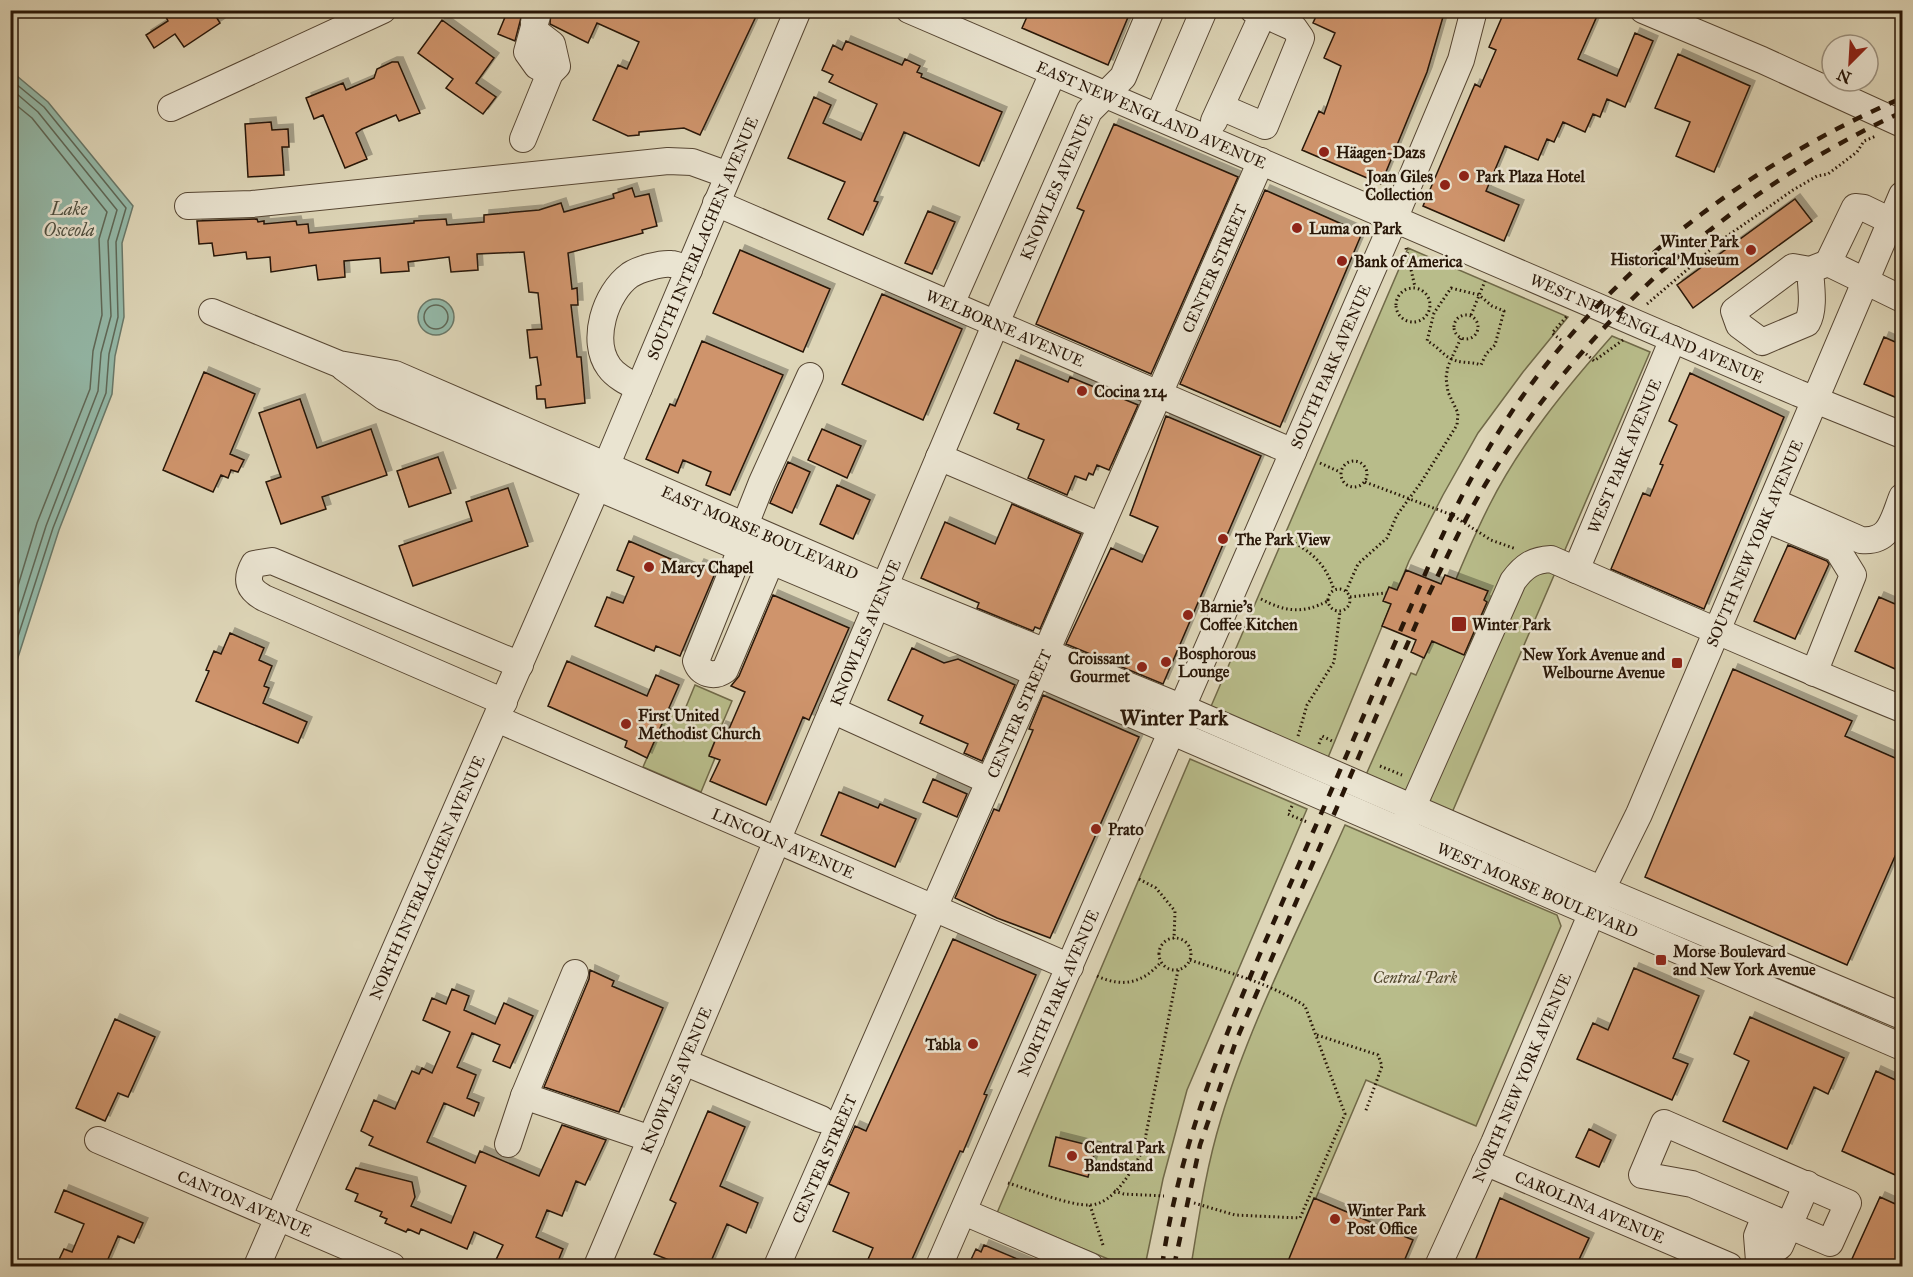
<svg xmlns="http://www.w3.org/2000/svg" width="1913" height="1277" font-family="'IM FELL Great Primer',serif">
<defs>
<filter id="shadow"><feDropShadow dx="5" dy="-5" stdDeviation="0" flood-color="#0004"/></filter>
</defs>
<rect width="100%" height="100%" fill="#ded6b8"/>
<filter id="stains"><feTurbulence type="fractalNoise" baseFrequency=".00333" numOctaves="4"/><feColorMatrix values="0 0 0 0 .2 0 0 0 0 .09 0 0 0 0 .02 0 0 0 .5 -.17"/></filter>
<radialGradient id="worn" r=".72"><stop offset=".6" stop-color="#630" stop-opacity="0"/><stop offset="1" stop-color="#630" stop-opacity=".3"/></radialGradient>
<path fill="#b8bc8a" stroke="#706948" stroke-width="1.5" d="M1408 248 1568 317 1523 372 1478 433 1443 495 1409 561 1327 760 1209 711Z
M1612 336 1650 352 1451 815 1365 777 1411 673 1416 675C1441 619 1461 561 1489 506 1520 444 1566 388 1612 336Z
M695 685 732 701 709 755 715 758 701 792 643 767 669 708 683 714Z
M1190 759 1307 809 1187 1090 1163 1179 1145 1266H1125L997 1213Z
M1345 825 1557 915 1561 926 1476 1126 1366 1080 1287 1266H1191C1199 1217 1206 1168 1221 1119 1251 1020 1303 920 1345 825Z"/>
<path fill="#94baaa" stroke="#697869" stroke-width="1.5" d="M11 71 48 102 133 206 122 243 124 317 115 356 112 394 59 530 11 679Z
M418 317a18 18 0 1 1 36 0a18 18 0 1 1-36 0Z"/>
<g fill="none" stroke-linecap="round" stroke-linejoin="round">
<path stroke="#5e6858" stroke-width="1.5" d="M10 79 44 107 126 208 116 242 118 317 109 354 106 393 53 528 10 661
M10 88 38 112 117 210 108 241 111 316 101 353 98 391 46 526 10 639
M10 100 32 118 107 212 99 239 102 315 93 351 90 389 37 523 10 612
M424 317a12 12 0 1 1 24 0a12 12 0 1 1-24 0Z"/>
</g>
<path fill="#cf946c" stroke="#281607" stroke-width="1.5" filter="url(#shadow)" d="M176 10H212L220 23 184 47 175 34 154 48 146 35 168 21 166 17Z
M508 10H523L515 41 498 34Z
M551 10H759L700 135 684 128 639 132V135L628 136 593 120 618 65 627 69 639 42 597 23 588 43 550 24Z
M1030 10H1131L1108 65 1022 28Z
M1319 10H1445L1427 72 1381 184 1302 150 1319 111 1324 114 1341 66 1324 58 1335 33 1313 23Z
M1505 10H1585L1597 16 1578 59 1617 76 1635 33 1653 41 1625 107 1607 99 1600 117 1593 114 1585 132 1563 122 1554 142 1547 139 1538 160 1505 146 1486 191 1519 205 1504 241 1423 206 1475 84 1480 87 1496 50 1489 47Z
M442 20 494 58 476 83 496 97 483 114 446 88 453 79 418 53Z
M846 41 902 65 905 59 920 66 917 72 922 74 921 77 1002 112 979 166 904 132 874 201 878 202 863 235 828 219 845 182 788 158 814 97 831 105 823 123 861 140 877 104 829 82 833 75 822 70 833 45 842 50Z
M1678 54 1750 86 1714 172 1676 156 1690 122 1655 108Z
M392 62H398L420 113 399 121 396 115 362 129 356 133 367 159 345 168 323 115 314 119 306 98 343 83 346 90 374 78 377 69Z
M271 122 272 130 288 129 289 147H282L284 175 248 177 245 124Z
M1114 124 1238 177 1151 374 1036 324 1084 211 1077 208Z
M632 188 635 197 649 194 657 226 642 230 643 233 568 253 572 289 577 288 578 305H571L577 357H581L585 403 546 408 545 399H537L536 386 541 385 537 357 530 358 527 330 542 329 538 293 529 292 524 252 477 254 478 270 451 272 449 257 408 262 409 271 381 273 380 258 344 261 345 277 318 280 316 265 271 272 270 257 247 259 246 252 214 256 212 243 199 244 197 221 257 219 258 222 264 221V224L296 221 297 225 308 224 309 233 414 223V221L446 219 447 225 484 222V215L539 210 561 203 564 212 614 198 613 194Z
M1265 190 1362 233 1280 427 1180 384Z
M1795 199 1812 221 1693 308 1677 285Z
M928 211 955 222 932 274 905 263Z
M740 250 830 289 803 352 713 313Z
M882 294 962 329 923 420 842 384Z
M1884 337 1902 345V400L1864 384Z
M702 341 783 375 730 495 706 485 711 472 683 460 678 473 646 459 670 404 675 406Z
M1016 360 1068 382 1070 377 1138 405 1109 470 1097 465 1093 475 1089 473 1086 480 1075 476 1067 495 1028 478 1044 440 1017 429 1019 424 994 413Z
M204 372 255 394 230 454 244 460 238 472 231 470 228 478 221 475 213 492 163 470Z
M1690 373 1784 417 1704 609 1611 569 1643 493 1650 496 1663 465 1660 464 1677 425 1669 421Z
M300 399 317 448 371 429 387 475 322 497 326 509 281 524 266 482 281 477 259 413Z
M1166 416 1261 456 1163 684 1066 644 1111 548 1142 562 1158 527 1130 515Z
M822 429 861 446 847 478 808 460Z
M438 457 451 493 409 507 397 471Z
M788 462 810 472 792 513 770 503Z
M837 485 870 500 853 539 820 524Z
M508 488 528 546 413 586 399 546 472 521 466 502Z
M1012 504 1081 534 1040 629 1035 627 1033 631 977 608 979 603 921 578 945 522 995 544Z
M629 541 696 570 699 564 716 571 680 656 656 646 654 651 595 626 607 597 623 603 634 577 617 570Z
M1788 545 1827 561 1829 564 1795 639 1754 621Z
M1406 570 1441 584 1445 575 1488 591 1484 600 1487 602 1464 655 1432 641 1424 658 1411 652 1416 640 1382 626 1391 604 1383 601 1389 587 1397 590Z
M773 595 849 628 809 720 803 717 766 805 710 781 720 760 709 756 721 726 729 729 745 692 731 686 739 676Z
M1879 597 1902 607V672L1855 651Z
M230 633 264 648 259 660 272 666 264 686 269 688 263 703 307 722 298 743 196 701 209 671 206 670 214 651 221 654Z
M912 648 944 663 958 659 1015 685 982 761 964 753 968 744 920 723 923 716 888 700Z
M567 661 647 696 656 675 679 685 647 758 625 747 627 741 548 706Z
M1733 669 1852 721 1845 736 1902 761V857L1896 854 1847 965 1645 877Z
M1043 695 1139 737 1050 938 997 918 955 898 994 809 999 811 1033 730 1029 729Z
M933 779 967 794 957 817 923 802Z
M839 792 878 808 880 804 916 819 895 867 821 835Z
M953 939 1036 975 984 1094 987 1095 963 1152 960 1151 909 1266H865L873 1248 833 1231 849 1193 829 1184 855 1126 866 1131Z
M1634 968 1699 996 1673 1058 1688 1064 1672 1100 1577 1059 1593 1023 1608 1030Z
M590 970 614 981 612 986 663 1008 619 1112 544 1087 589 979Z
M452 989 469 996 464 1010 495 1024 504 1003 533 1016 510 1068 493 1061 500 1045 472 1033 457 1067 476 1075 467 1098 479 1103 474 1116 444 1103 427 1142 475 1163 480 1151 539 1176 562 1125 606 1140 585 1185 576 1181 562 1216 547 1210 536 1237 563 1249 556 1266H493L503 1245 474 1232 467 1249 421 1229 419 1234 408 1229 406 1232 385 1223 387 1219 380 1216 382 1212 355 1201 358 1194 346 1189 356 1168 412 1182 415 1197 411 1206 451 1223 466 1186 369 1145 373 1137 361 1131 374 1100 395 1109 412 1071 419 1074 422 1068 432 1073 450 1032 423 1020 432 998 446 1004Z
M1750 1017 1844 1058 1828 1094 1814 1087 1787 1149 1723 1121 1749 1061 1734 1054Z
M115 1019 155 1037 128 1097 118 1093 105 1121 76 1108Z
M1876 1071 1902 1083V1178L1842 1151Z
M708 1111 745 1127 720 1186 758 1203 746 1233 727 1224 709 1266H684L654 1254 676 1203 670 1200Z
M1589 1129 1611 1140 1599 1167 1576 1157Z
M1056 1137 1096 1147 1088 1177 1049 1166Z
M64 1190 143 1223 134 1243 118 1236 105 1266H56L64 1249 72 1252 84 1224 55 1212Z
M1880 1197 1902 1207V1266H1864L1851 1261Z
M1314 1198 1413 1240 1402 1266H1286Z
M1500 1198 1589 1238 1576 1266H1473Z
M984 1245 1034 1266H968L976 1249 981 1252Z"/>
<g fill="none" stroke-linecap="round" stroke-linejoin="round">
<defs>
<g id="minor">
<path id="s1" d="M909 10 1798 393 1902 435"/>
<path d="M1643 10 1762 60 1902 124"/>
<path d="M537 16 527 52 537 66 550 73"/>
<path d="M1221 107 1265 126 1301 38 1294 28 1263 14"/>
<path d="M171 108 383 10"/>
<path d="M1158 117 1204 10"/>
<path d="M1214 121 1263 14 1253 10"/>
<path d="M523 139 550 73 557 66 552 44 535 31 534 22"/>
<path id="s2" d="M716 203 1293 452"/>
<path d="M188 206 252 204 668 161 692 162 728 175"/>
<path d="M1891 221 1864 208 1855 207 1828 263 1902 299"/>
<path d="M1810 270C1811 286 1815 309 1807 323L1762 342 1739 325 1734 311 1793 267 1810 270 1828 263"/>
<path d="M951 304 1053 73"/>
<path id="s3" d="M212 312 339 364 395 374 884 586 1183 708 1584 882 1902 1016"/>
<path id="s4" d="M344 368 384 397 1036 673 1902 1047"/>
<path d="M639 388C629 383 616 377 609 367 590 341 605 293 630 275 639 269 661 263 671 264 677 264 684 268 689 270"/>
<path d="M939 457 1101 526"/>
<path d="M1772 501 1861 540C1890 543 1893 520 1902 497"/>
<path d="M1765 519 1837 549 1853 575 1814 673"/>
<path d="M745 525 762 482 810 376"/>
<path d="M741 549 696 661C700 674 714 678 725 670L771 561"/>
<path id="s5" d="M1576 570 1673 339"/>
<path d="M504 702 264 598C248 589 245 580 254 564L272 561 520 665"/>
<path d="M832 710 989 781"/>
<path id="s6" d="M497 719 1070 967"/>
<path d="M1406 822 1513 581C1524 566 1533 560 1551 559 1668 610 1784 661 1902 709"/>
<path d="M575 973 524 1096 651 1139"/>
<path d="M684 1062 821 1119"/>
<path d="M1664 1123 1848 1203 1830 1243 1692 1184 1642 1175Z"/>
<path id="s7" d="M98 1140 392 1266"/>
<path d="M508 1144 524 1096"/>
<path id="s8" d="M1485 1162 1729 1266"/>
<path d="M964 1212 1090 1266"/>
<path d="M1765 1216 1757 1236 1759 1261 1780 1246 1807 1184"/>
<path id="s9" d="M257 1266 607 464 798 10"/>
<path id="s10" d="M597 1266 996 323 1089 111 1123 77 1151 10"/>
<path id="s11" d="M777 1266 1261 161"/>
<path id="s12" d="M939 1266 1387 236 1461 60 1474 10"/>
<path id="s13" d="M1438 1266 1494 1143 1602 889 1639 814 1902 195"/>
</g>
</defs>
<use href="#minor" stroke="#564633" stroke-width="28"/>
<path stroke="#281607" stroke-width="3" stroke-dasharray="1.5 3" stroke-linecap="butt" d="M1406 248 1415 287
M1396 305a17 17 0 1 1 34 0a17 17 0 1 1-34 0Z
M1451 288 1479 295 1492 306 1504 311 1495 345 1486 354 1481 365C1470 361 1462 364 1452 359 1442 355 1438 346 1427 341L1434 313Z
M1647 304 1723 239 1793 190 1817 176 1828 174 1857 152 1864 141 1876 136
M1454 327a12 12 0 1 1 24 0a12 12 0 1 1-24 0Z
M1471 315 1485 281
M1561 340 1552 333 1567 316
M1586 354 1594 361 1623 340
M1341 474a13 13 0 1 1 26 0a13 13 0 1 1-26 0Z
M1320 463 1340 472
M1365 482 1452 515 1491 540 1516 549
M1287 539C1311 551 1326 564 1334 590
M1328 600a11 11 0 1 1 22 0a11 11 0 1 1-22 0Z
M1346 591 1358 564 1387 538 1397 515 1420 484 1457 425 1458 413 1448 392 1446 378 1448 366 1461 338
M1350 597 1386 593
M1261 599C1286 612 1302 614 1328 601
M1298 736 1307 705 1334 662 1340 611
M1319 744 1322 736 1334 742
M1380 766 1402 775
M1292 806 1288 814 1307 822
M1139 879 1156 888 1175 911 1174 939
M1159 954a16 16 0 1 1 32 0a16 16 0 1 1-32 0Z
M1190 960C1229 973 1270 983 1305 1006L1345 1114 1300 1218 1235 1215 1194 1203
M1097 976C1123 988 1143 983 1161 962
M1317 1035 1378 1055 1382 1066 1365 1113
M1008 1183C1028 1189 1070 1206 1090 1205 1115 1204 1133 1168 1143 1150L1178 970
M1114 1191 1124 1194 1164 1196
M1090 1205 1103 1245"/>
<use href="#minor" stroke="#eae4d1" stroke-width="26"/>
<path stroke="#281607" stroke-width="4.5" stroke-dasharray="10 10" stroke-linecap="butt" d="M1162 1266C1184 1112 1252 974 1313 832 1344 762 1374 691 1405 620 1429 565 1452 510 1483 458 1576 295 1732 171 1902 98
M1174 1266 1200 1145 1236 1041 1429 594C1447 557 1464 520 1485 485 1584 322 1729 192 1902 112"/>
</g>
<g fill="#8f2418" stroke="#eae4d1" stroke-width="2">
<circle cx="1324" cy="152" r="6"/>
<circle cx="1464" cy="176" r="6"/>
<circle cx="1445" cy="185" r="6"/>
<circle cx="1297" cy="228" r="6"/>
<circle cx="1751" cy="250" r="6"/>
<circle cx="1342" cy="261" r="6"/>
<circle cx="1082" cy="391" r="6"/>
<circle cx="1223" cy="539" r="6"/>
<circle cx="649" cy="567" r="6"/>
<circle cx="1188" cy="615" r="6"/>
<rect x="1451" y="616" width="16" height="16" rx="3"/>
<circle cx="1166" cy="662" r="6"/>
<rect x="1671" y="657" width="12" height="12" rx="3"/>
<circle cx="1142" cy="667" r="6"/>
<circle cx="626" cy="724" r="6"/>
<circle cx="1096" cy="829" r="6"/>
<rect x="1655" y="954" width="12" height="12" rx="3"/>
<circle cx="973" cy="1044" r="6"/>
<circle cx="1072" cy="1156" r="6"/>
<circle cx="1335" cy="1219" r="6"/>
</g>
<g text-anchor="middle" stroke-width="5" stroke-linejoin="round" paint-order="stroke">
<g font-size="16" fill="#281607" stroke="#eae4d1">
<text dy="6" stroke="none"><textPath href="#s1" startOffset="264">EAST NEW ENGLAND AVENUE</textPath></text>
<text dy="6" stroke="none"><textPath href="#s10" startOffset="1173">KNOWLES AVENUE</textPath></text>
<text dy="6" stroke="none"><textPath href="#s9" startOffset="1120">SOUTH INTERLACHEN AVENUE</textPath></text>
<text dy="6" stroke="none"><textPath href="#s11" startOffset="1089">CENTER STREET</textPath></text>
<text dy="6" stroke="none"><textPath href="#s2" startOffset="315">WELBORNE AVENUE</textPath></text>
<text dy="6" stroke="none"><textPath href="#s1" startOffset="804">WEST NEW ENGLAND AVENUE</textPath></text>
<text dy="6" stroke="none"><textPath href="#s12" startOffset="981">SOUTH PARK AVENUE</textPath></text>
<text dy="6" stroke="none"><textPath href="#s5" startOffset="124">WEST PARK AVENUE</textPath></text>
<text dy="6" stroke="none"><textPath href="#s3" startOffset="592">EAST MORSE BOULEVARD</textPath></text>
<text dy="6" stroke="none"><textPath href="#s13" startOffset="789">SOUTH NEW YORK AVENUE</textPath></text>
<text dy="6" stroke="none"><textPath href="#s10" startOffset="688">KNOWLES AVENUE</textPath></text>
<text dy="6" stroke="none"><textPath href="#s11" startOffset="603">CENTER STREET</textPath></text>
<text dy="6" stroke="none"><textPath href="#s6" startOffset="312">LINCOLN AVENUE</textPath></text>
<text dy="6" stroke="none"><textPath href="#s9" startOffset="424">NORTH INTERLACHEN AVENUE</textPath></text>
<text dy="6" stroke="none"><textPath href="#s4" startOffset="1304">WEST MORSE BOULEVARD</textPath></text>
<text dy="6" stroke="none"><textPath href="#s12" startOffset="298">NORTH PARK AVENUE</textPath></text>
<text dy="6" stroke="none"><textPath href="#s13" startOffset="206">NORTH NEW YORK AVENUE</textPath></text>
<text dy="6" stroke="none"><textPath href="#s10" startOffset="202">KNOWLES AVENUE</textPath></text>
<text dy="6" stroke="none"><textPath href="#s11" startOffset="117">CENTER STREET</textPath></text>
<text dy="6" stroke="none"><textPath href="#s7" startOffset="160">CANTON AVENUE</textPath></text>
<text dy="6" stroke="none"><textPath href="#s8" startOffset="114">CAROLINA AVENUE</textPath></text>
</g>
<g font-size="16" font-weight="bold" fill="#281607" stroke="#eae4d1" text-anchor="start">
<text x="1336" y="158">Häagen-Dazs</text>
<text x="1433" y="182" text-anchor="end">Joan Giles<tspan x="1433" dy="18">Collection</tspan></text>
<text x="1476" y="182">Park Plaza Hotel</text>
<text x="1309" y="234">Luma on Park</text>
<text x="1739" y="247" text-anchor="end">Winter Park<tspan x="1739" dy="18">Historical Museum</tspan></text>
<text x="1354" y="267">Bank of America</text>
<text x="1094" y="397">Cocina 214</text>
<text x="1235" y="545">The Park View</text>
<text x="661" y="573">Marcy Chapel</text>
<text x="1200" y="612">Barnie's<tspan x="1200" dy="18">Coffee Kitchen</tspan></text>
<text x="1472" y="630">Winter Park</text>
<text x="1178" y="659">Bosphorous<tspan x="1178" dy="18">Lounge</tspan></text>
<text x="1665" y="660" text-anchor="end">New York Avenue and<tspan x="1665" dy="18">Welbourne Avenue</tspan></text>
<text x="1130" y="664" text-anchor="end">Croissant<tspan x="1130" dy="18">Gourmet</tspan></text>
<text x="638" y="721">First United<tspan x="638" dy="18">Methodist Church</tspan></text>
<text x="1108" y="835">Prato</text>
<text x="1673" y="957">Morse Boulevard<tspan x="1673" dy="18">and New York Avenue</tspan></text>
<text x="961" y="1050" text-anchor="end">Tabla</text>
<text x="1084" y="1153">Central Park<tspan x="1084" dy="18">Bandstand</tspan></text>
<text x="1347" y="1216">Winter Park<tspan x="1347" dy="18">Post Office</tspan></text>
</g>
<g font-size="16" font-style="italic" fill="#53482e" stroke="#eae4d1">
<text x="1415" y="983">Central Park</text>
</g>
<g font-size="18" font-style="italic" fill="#4e4f40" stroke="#eae4d1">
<text x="69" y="215">Lake<tspan x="69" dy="21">Osceola</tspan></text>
</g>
<g font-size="22" font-weight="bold" fill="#281607" stroke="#eae4d1">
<text x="1174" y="725">Winter Park</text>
</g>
</g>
<rect width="1913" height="1277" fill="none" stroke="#ded6b8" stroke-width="36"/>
<rect x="12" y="12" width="1889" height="1253" fill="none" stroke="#281607" stroke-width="3"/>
<rect x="18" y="18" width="1877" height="1241" fill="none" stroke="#281607" stroke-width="1.5"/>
<g transform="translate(1850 63) rotate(204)"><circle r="28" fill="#eae4d1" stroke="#9c9280" stroke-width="1.5"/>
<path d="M0-4.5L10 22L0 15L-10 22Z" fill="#8f2418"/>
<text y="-9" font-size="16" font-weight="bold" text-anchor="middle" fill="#281607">N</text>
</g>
<rect width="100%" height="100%" filter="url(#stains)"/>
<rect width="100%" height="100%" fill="url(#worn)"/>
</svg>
